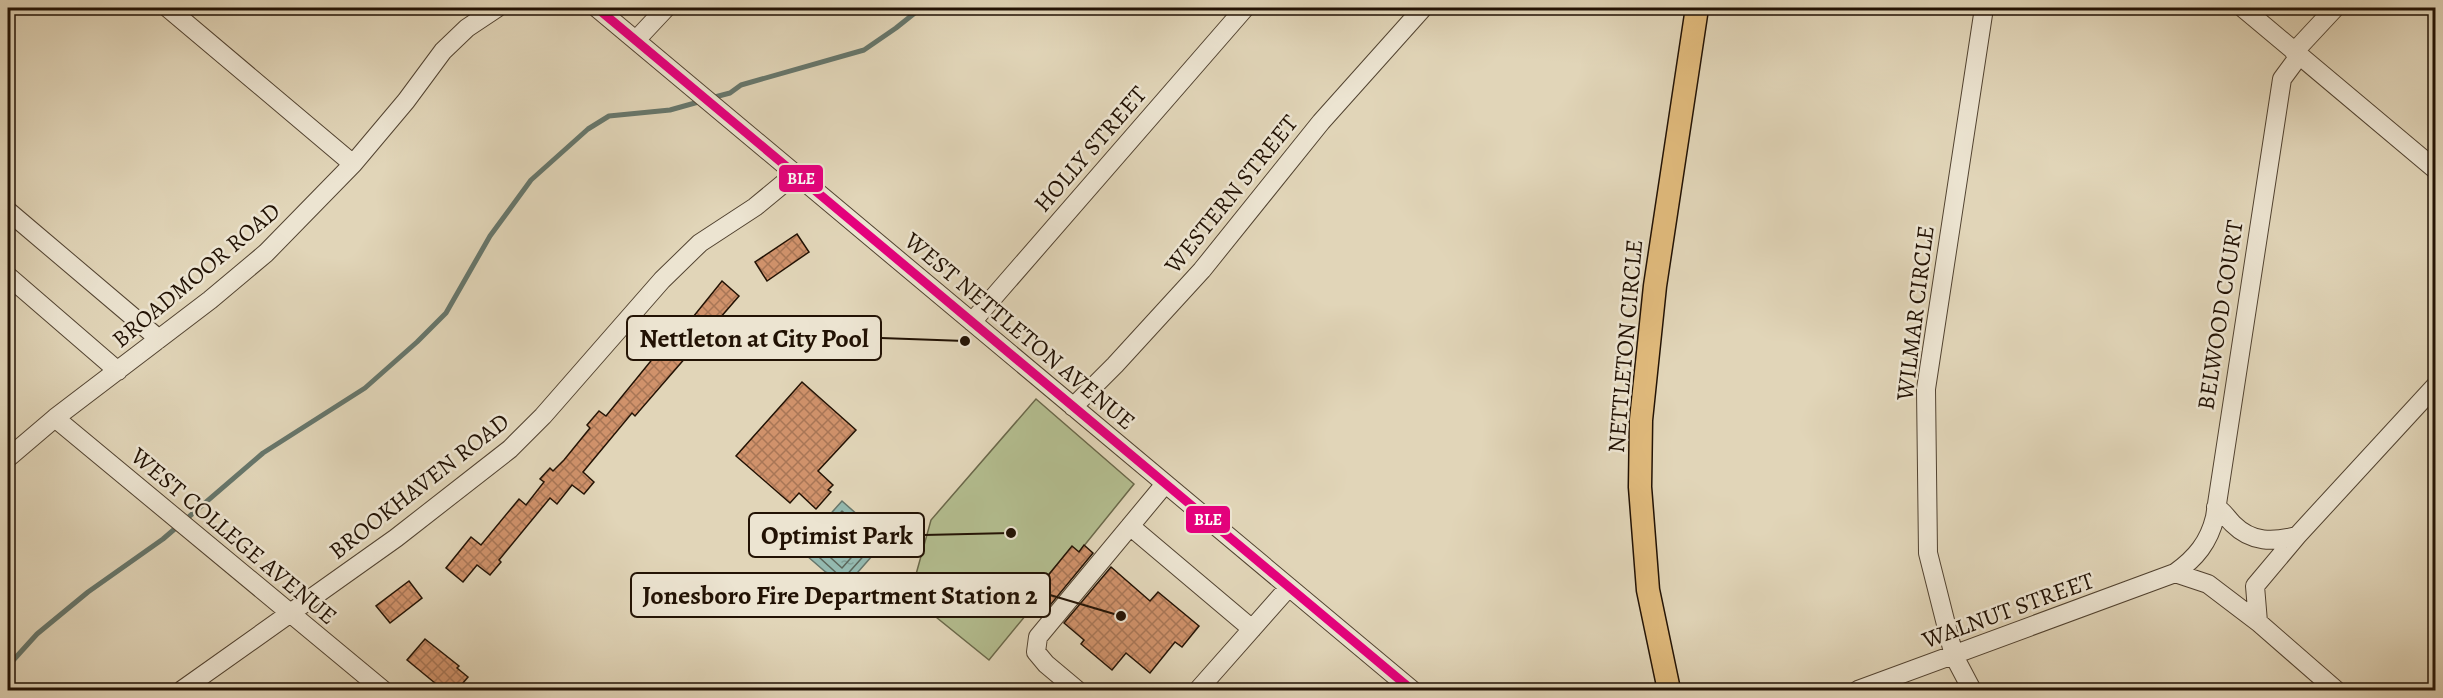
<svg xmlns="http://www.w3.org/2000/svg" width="2443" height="698" font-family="Alegreya,serif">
<defs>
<pattern id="water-ripples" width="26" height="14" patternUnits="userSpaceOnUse" patternTransform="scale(1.5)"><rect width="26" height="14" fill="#94b9af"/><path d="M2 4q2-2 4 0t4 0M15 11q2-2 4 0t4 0" fill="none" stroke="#7f9e95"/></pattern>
<pattern id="building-cross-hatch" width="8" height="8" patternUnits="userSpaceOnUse" patternTransform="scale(1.5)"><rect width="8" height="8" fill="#d0926b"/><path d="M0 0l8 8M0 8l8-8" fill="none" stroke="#a87656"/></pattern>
</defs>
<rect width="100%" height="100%" fill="#e1d5b8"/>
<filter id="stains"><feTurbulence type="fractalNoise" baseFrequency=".00333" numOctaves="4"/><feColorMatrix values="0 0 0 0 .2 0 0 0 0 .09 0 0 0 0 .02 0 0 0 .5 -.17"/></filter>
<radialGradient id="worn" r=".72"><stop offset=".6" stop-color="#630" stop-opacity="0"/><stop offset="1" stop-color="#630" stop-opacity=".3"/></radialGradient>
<path fill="#b3bd8f" stroke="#6a684a" stroke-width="1.5" d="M1036 399 1134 484 1079 552 1072 547 1038 587 1044 593 989 660 910 596 931 520Z"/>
<path fill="url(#water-ripples)" stroke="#66766b" stroke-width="1.5" d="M842 501 886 540 844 588 799 549Z"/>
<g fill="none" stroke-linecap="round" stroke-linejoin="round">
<path stroke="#5b665a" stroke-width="1.5" d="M842 511 877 541 843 579 809 548Z
M843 521 866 541 842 568 820 548Z
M834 545a9 9 0 1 1 18 0a9 9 0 1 1-18 0Z"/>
<path stroke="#66766b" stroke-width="5" d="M711 98 730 93 741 85 864 50 896 28 921 8
M8 666 37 634 88 592 163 539 263 453 365 388 417 342 446 313 490 236 531 180 588 129 609 116 670 110 702 101"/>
</g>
<path fill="url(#building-cross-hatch)" stroke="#221204" stroke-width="1.5" d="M797 234 809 252 767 281 755 262Z
M722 281 739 296 635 416 632 413 583 472 594 482 584 494 572 485 557 504 550 498 499 560 501 562 490 575 477 565 463 582 446 568 471 537 481 545 519 499 526 505 544 482 540 479 550 468 553 471 564 460 590 428 587 425 599 411 606 416 681 324 685 327Z
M802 382 856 430 818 471 833 485 828 490 831 492 816 509 799 493 790 503 736 456Z
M1084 545 1093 553 1047 609 1038 601 1044 593 1038 588 1072 546 1079 552Z
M1111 567 1150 601 1158 592 1199 626 1182 647 1175 642 1150 673 1126 653 1112 670 1081 644 1084 640 1064 623Z
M409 581 422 598 390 623 376 606Z
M425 639 459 666 457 668 468 677 457 690H452L444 684 441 688 407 660Z"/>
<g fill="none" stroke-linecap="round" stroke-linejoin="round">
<defs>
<path id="minor" d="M168 8 353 164
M597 8 1412 690
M2243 8 2436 170
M636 40 666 8
M2294 52 2335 8
M8 211 159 339
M8 276 118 371
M972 322 1245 8
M1073 407 1115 365 1202 270 1321 122 1423 8
M55 418 383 690
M8 458 55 418 210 300 266 253 353 164 406 101 443 51 467 28 497 8
M2216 507C2224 512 2227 518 2233 524 2252 543 2273 542 2297 536L2436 385
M1130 526 1252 629
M2297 536 2255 586 2258 622 2336 690
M2175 573 2208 584 2258 622
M182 690 396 538 510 449 543 416 662 280 700 243 755 207 795 174
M1077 690 1046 664 1036 652 1038 637 1165 484
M1198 690 1289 587
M1858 690 2175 573C2196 558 2209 542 2215 517L2282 79 2299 56
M1972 690 1954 656 1928 553 1926 389 1984 8"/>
<path id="major" d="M1669 690 1648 590 1640 487 1641 420 1655 286 1697 8"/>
</defs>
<use href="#minor" stroke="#524331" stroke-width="20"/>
<use href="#major" stroke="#221204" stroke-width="25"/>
<use href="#minor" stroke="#ece4d1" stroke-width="18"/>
<use href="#major" stroke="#e0ba7c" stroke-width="22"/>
<defs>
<path id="bus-1" d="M597 8 1412 690"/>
</defs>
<use href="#bus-1" stroke="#ece4d1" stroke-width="14"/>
<use href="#bus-1" stroke="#e5007d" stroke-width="9"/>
</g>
<g text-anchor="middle" stroke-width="5" stroke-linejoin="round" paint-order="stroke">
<g font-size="24" fill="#221204" stroke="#ece4d1">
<text transform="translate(1090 149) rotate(-49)" y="8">HOLLY STREET</text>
<text transform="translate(1231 194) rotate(-51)" y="8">WESTERN STREET</text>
<text transform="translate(196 275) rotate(-40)" y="8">BROADMOOR ROAD</text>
<text transform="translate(1915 313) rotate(-83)" y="8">WILMAR CIRCLE</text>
<text transform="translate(2220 315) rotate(-81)" y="8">BELWOOD COURT</text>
<text transform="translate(1020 331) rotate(40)" y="8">WEST NETTLETON AVENUE</text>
<text transform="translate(1625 346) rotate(-85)" y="8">NETTLETON CIRCLE</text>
<text transform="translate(419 486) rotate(-38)" y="8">BROOKHAVEN ROAD</text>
<text transform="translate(234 536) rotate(40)" y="8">WEST COLLEGE AVENUE</text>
<text transform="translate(2008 610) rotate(-20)" y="8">WALNUT STREET</text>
</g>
</g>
<path fill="none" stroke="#221204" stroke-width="2" d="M965 341L881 338M1011 533L924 535M1121 616L1050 595"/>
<g fill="#221204" stroke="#ece4d1" stroke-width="2">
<circle cx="965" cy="341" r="6"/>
<circle cx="1011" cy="533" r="6"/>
<circle cx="1121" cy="616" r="6"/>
</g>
<g fill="#ece4d1" stroke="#221204" stroke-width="2">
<rect x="627" y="316" width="254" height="44" rx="6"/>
<rect x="749" y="513" width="175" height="44" rx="6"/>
<rect x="631" y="573" width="419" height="44" rx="6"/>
</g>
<g font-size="26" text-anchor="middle" font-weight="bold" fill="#221204">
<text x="754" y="347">Nettleton at City Pool</text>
<text x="837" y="544">Optimist Park</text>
<text x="840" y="604">Jonesboro Fire Department Station 2</text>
</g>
<g stroke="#ece4d1" stroke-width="2">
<rect x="778" y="164" width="46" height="29" rx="6" fill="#e5007d"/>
<rect x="1185" y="505" width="46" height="29" rx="6" fill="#e5007d"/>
</g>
<g font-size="16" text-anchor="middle" font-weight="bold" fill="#fff">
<text x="801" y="184">BLE</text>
<text x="1208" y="525">BLE</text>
</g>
<rect width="2443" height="698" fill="none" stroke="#e1d5b8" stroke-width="30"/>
<rect x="9" y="9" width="2425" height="680" fill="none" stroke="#221204" stroke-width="3"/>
<rect x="15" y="15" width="2413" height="668" fill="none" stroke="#221204" stroke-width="1.5"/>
<rect width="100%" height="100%" filter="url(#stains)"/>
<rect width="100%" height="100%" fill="url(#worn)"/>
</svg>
